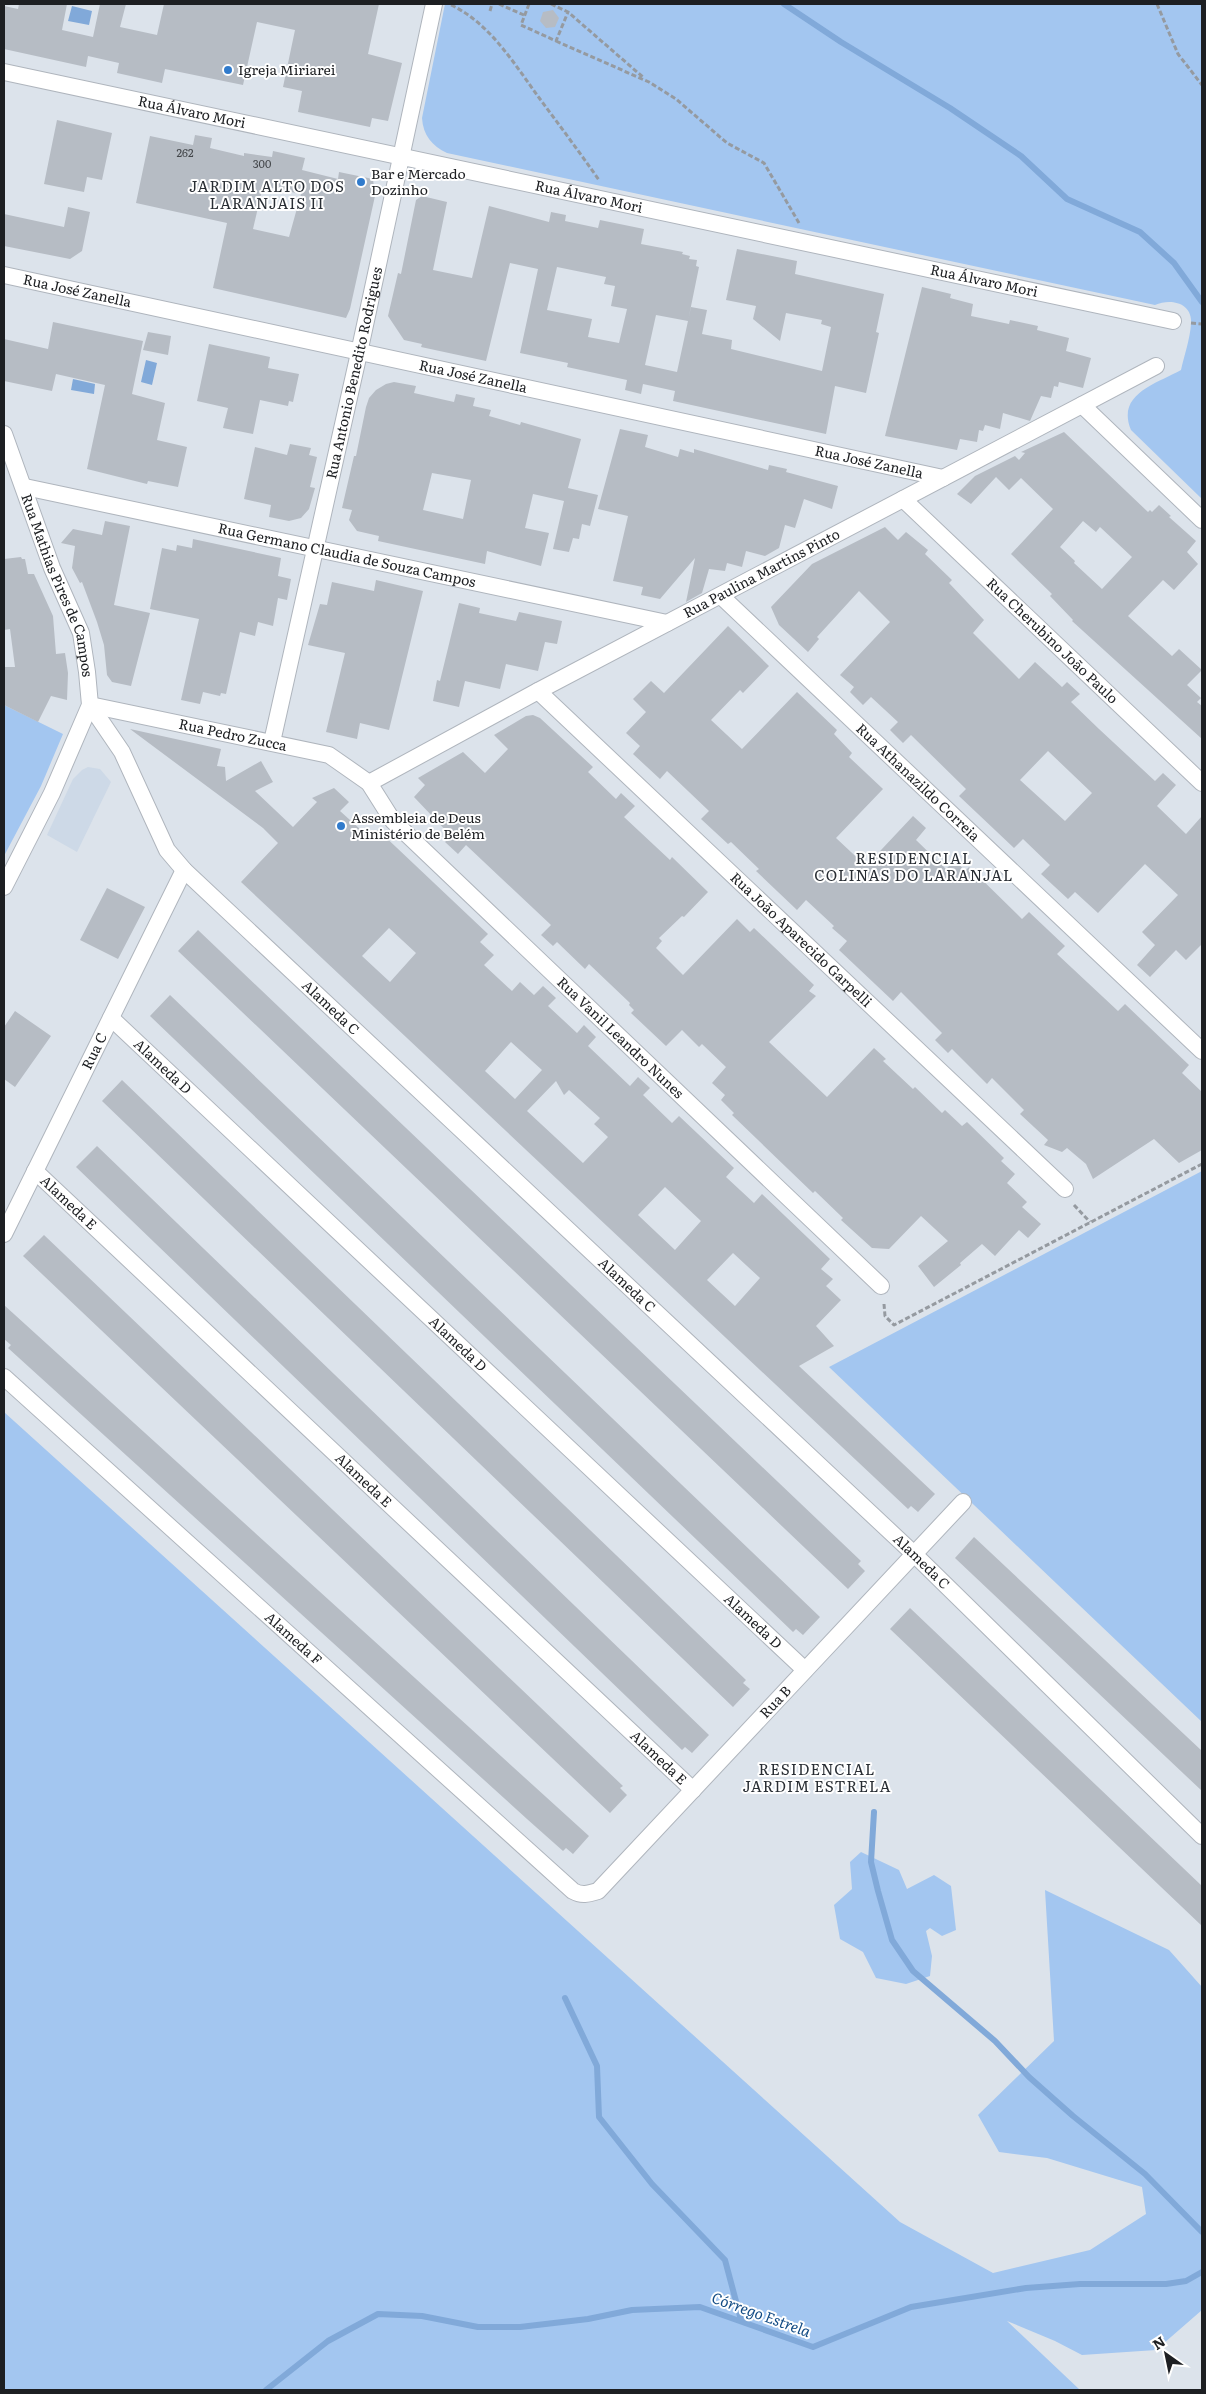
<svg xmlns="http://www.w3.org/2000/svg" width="1206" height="2394" font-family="Literata,serif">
<rect width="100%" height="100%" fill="#dce3eb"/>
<path fill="#cdd9e7" d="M88 767 100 769 111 782 77 852 47 835 73 779 82 770Z"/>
<path fill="#a3c6f0" d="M445 4H1202V499L1131 430C1116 394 1156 384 1181 370 1184 356 1190 339 1191 324 1193 303 1171 298 1155 305L447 153C432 146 423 135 422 118Z
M4 705 63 734 41 786 4 856Z
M1202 1171V1722L829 1367Z
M4 1412 900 2222 993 2273 1090 2250 1146 2214 1142 2187 1047 2158 999 2152 978 2115 1054 2041 1045 1890 1169 1950 1202 1987V2310L1156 2350 1082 2355 1055 2341 1007 2321 1080 2390H4Z
M861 1852 899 1870 907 1889 934 1875 951 1886 956 1930 942 1936 930 1928 926 1931 932 1956 930 1976 906 1984 876 1978 863 1952 840 1939 834 1905 852 1889 850 1862Z"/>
<path fill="#81a9d9" d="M72 6 92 11 89 25 68 21Z
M146 360 157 363 152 385 141 382Z
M73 379 95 384 94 394 71 390Z"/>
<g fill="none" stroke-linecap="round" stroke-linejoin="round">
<path stroke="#81a9d9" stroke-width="6" d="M784 4 841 42 950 108 1021 156 1067 199 1140 232 1174 263 1202 302
M874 1812 871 1862 878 1891 892 1940 913 1971 995 2041 1029 2077 1073 2116 1145 2174 1202 2232
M565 1998 597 2066 599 2117 652 2184 725 2260 741 2320
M266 2390 328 2341 378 2314 422 2316 478 2327H520L588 2319 632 2310 700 2307 813 2347 911 2307 1026 2288 1080 2284H1166L1186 2281 1202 2272"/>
</g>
<path fill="#b6bcc4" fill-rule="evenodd" d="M19 4H67L62 30 93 37 100 4H126L120 27 157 35 164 4H379L368 54 402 63 388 121 372 118 370 127 298 112 302 91 283 87 295 30 257 22 243 85 165 69 162 83 117 73 119 63 88 56 86 67 4 49V6L18 9Z
M553 10 559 18 555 27 546 28 540 21 543 12Z
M57 120 112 133 102 180 87 177 84 192 44 184Z
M195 135 212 138 210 148 244 156V153L272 157 273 151 305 158 302 170 338 179 339 172 373 179 375 196 350 309 346 318 213 288 227 223 136 203 150 136 193 145ZM263 186 301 194 289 237 253 229Z
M422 196 447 202 433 270 472 278 489 206 549 222 551 212 566 215 565 221 598 228 600 220 644 229 641 244 683 252 682 254 690 256 689 259 697 260 696 266 699 267 688 321 656 315 645 365 677 372 691 307 707 310 702 334 732 340 731 349 822 371 831 327 821 324 822 320 786 313 780 341 753 319 756 306 726 300 737 249 797 261 795 274 884 294 876 332 879 333 866 393 835 386 826 434 673 401 675 391 643 384 641 394 625 390 627 380 567 367 568 363 520 353 538 269 510 263 486 361 421 347 422 344 404 340 388 316 398 273 401 274 416 200ZM557 267 606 277 604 284 615 286 611 306 627 309 619 343 588 337 592 319 547 310Z
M68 207 90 212 82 251 70 259 4 246V214L64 227Z
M922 287 951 294 950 298 973 304 971 316 1009 324 1010 320 1038 326 1037 330 1069 338 1066 351 1091 358 1083 388 1059 382 1058 387 1054 386 1051 398 1041 396 1030 421 1003 413 1000 429 985 425 983 431 979 430 977 442 960 439 957 450 885 436Z
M53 322 143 341 132 394 165 403 157 440 187 447 178 487 148 481 147 484 87 469 105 385 56 374 52 391 4 381V339L48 349Z
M148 332 171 336 168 355 143 350Z
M209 344 270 357 268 368 299 374 293 402 289 401 288 406 260 400 253 434 223 428 228 408 197 401Z
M394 382 416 386 414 393 454 402 456 394 475 398 473 406 491 410 489 416 520 425 521 422 581 439 568 488 598 495 590 526 582 524 579 539 573 538 569 552 553 549 564 501 533 494 525 528 549 533 541 566 487 551 485 564 378 541 379 536 357 531 349 520 352 510 342 508 354 456H356L366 407 369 398 376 390 386 384ZM432 473 471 480 463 519 423 510Z
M620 429 648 435 645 447 678 457 680 449 694 453V449L768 470 769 465 787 469 786 472 838 486 832 509 804 499 795 528 785 525 779 548 765 556 746 551 742 567 727 563 725 571 709 569 702 593 686 602 695 558 660 599 641 595 643 587 613 581 628 516 598 509Z
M1064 432 1148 512 1150 510 1152 512 1159 505 1171 516 1169 517 1196 541 1187 552 1198 564 1174 590 1163 580 1128 616 1172 656 1179 649 1202 670 1187 685 1201 698 1197 702 1202 706V739L1072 621 1073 620 1050 596 1052 594 1011 554 1053 509 1021 478 1009 490 996 477 971 504 957 494 975 476 1015 456 1019 460 1025 453 1021 452ZM1083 521 1096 532 1100 527 1132 557 1102 589 1074 563 1075 561 1060 547Z
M290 444 311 448 309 455 317 457 310 487 315 488 309 509 301 518 289 521 269 517 271 505 244 499 255 447 287 455Z
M105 521 130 526 114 605 150 613 131 686 112 682 107 675 104 645 97 622 82 582 80 583 72 568 75 546 61 543 73 529 102 535Z
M885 527 898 540 906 532 928 550 925 554 952 580 949 583 984 620 973 633 1019 679 1035 662 1062 687 1067 682 1080 694 1071 702 1099 729 1155 781 1163 773 1176 785 1157 806 1186 834 1202 816V944L1186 960 1176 950 1150 977 1137 965 1155 945 1142 932 1178 895 1145 864 1098 913 1075 892 1068 899 1041 874 1050 865 1023 839 1014 848 959 796 966 789 911 735 903 743 890 730 898 722 871 697 863 705 850 692 854 687 840 675 890 622 859 591 817 637 819 639 808 652 779 625 771 607 812 564ZM1048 751 1092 793 1065 821 1020 780Z
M193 539 281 558 278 576 291 579 287 600 278 598 273 626 258 622 255 636 240 632 226 694 221 693 220 696 203 692 200 704 181 700 199 619 150 609 162 548 176 551 177 545 192 548Z
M21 557 22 559H25L28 574H34L53 616 56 654 65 653 68 673 67 700 51 696 38 722 4 705V667H15L10 629 4 630V559Z
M376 580 423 591 389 730 360 723 357 739 326 732 345 653 308 645 320 604 327 605 332 582 374 591Z
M459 603 480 608 479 613 516 621 519 612 562 621 557 644 545 642 538 671 506 664 500 689 465 681 459 707 433 701 437 680 440 681Z
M728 626 769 666 743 693 740 690 711 720 742 749 797 692 837 730 834 734 852 753 849 757 883 789 836 838 866 866 913 816 926 828 916 840 946 869 955 860 965 871 969 867 1022 919 1029 912 1065 946 1057 954 1118 1011 1125 1004 1189 1065 1182 1073 1202 1092V1150L1179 1163 1154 1139 1093 1179 1086 1164 1067 1148 1062 1152 1044 1145 1048 1140 1020 1114 1024 1110 992 1078 987 1084 952 1049 948 1053 935 1040 942 1033 901 992 893 1001 839 950 847 941 832 928 834 926 806 900 797 910 756 871 759 869 731 842 728 844 701 819 709 811 667 771 660 779 633 754 640 746 626 733 646 712 633 699 651 681 664 693Z
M533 715 540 718 593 767 588 772 616 799 621 793 635 806 624 817 670 860 672 857 708 892 684 917 682 916 659 938 662 941 656 948 683 975 737 919 750 932 754 928 814 985 809 991 816 996 769 1042 827 1097 874 1048 886 1059 883 1061 913 1089 915 1087 942 1113 945 1110 962 1126 967 1122 1004 1158 1001 1161 1015 1174 1007 1183 1027 1202 1022 1207 1041 1224 1028 1238 1019 1230 995 1256 982 1244 960 1263 961 1265 934 1287 918 1266 948 1241 921 1216 889 1249 872 1248 841 1220 843 1218 815 1191 813 1193 732 1115 734 1113 721 1100 725 1095 712 1083 726 1067 702 1044 699 1047 682 1030 666 1046 631 1013 634 1010 629 1005 630 1003 589 964 585 969 557 942 553 946 541 935 551 925 466 845 458 854 445 842 451 836 414 797 425 785 418 778 463 752 485 773 508 749 494 735 526 716Z
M130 729 221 749 217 766 225 767 226 781 261 761 273 782 255 791 293 827 317 802 312 798 334 788 349 802 340 811 370 838 378 830 488 934 480 942 494 955 484 965 512 991 520 982 534 995 543 986 556 998 548 1006 577 1033 584 1025 596 1037 588 1046 630 1086 638 1077 650 1088 643 1095 672 1123 679 1116 734 1168 726 1177 754 1203 762 1194 830 1259 821 1269 833 1279 826 1286 841 1300 816 1326 834 1346 799 1366 935 1494 918 1512 911 1506 908 1509 241 882 278 843 263 828ZM389 928 416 953 390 982 362 956ZM511 1042 542 1070 515 1099 485 1071ZM556 1081 564 1095 569 1090 600 1118 594 1124 608 1137 583 1163 527 1111ZM665 1187 701 1221 675 1250 638 1215ZM733 1253 760 1278 735 1306 707 1280Z
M107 888 145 907 118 959 80 940Z
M198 930 861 1561 858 1564 865 1571 848 1589 178 951Z
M170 995 820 1617 803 1635 796 1629 793 1632 150 1016Z
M15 1011 51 1036 15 1087 4 1079V1027Z
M122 1080 746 1680 743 1683 750 1689 733 1707 102 1101Z
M97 1146 709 1735 692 1753 685 1747 682 1750 76 1167Z
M44 1235 623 1786 620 1788 627 1795 610 1813 23 1256Z
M4 1305 589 1836 573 1854 566 1848 563 1851 527 1819 8 1348 11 1345 4 1339Z
M974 1537 1202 1751V1791L955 1558Z
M910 1608 1202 1886V1926L890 1629Z"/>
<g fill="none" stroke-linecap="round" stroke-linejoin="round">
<defs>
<g id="minor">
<path id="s1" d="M4 72 1173 321"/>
<path id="s2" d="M4 275 943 478"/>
<path d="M1082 405 1202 520"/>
<path id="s3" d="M4 434 52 568 81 633 87 672 90 705 52 793 4 887"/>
<path id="s4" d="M25 487 667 623"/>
<path id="s5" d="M903 499 1202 783"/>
<path id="s6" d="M721 596 1202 1051"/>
<path id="s7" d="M538 691 1065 1189"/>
<path id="s8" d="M90 705 122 752 167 850 184 870 914 1554 1202 1836"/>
<path id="s9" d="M90 705 329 755 369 783 393 821 881 1286"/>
<path id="s10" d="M272 742 359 353 434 4"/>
<path id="s11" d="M369 783 538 691 1156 366"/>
<path id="s12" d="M111 1018 805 1670"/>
<path id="s13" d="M35 1171 693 1790"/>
<path id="s14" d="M4 1234 184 870"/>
<path id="s15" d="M4 1377 573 1891C582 1896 588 1894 598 1891L963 1502"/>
</g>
</defs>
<use href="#minor" stroke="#afb5bd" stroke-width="18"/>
<path stroke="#959aa0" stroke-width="3" stroke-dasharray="5 2.5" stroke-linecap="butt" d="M499 4 524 15
M529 4 521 25 556 41 568 12
M551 4 568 12 644 78
M1157 4 1178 54 1202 85
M451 5C490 23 515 65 540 99 560 126 580 153 599 180
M490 11 492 4
M556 41 649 82 676 99 727 143 764 163 799 223
M1191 323 1202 324
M1074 1205 1090 1222
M884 1304 885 1316 894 1325 1202 1164"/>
<use href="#minor" stroke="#fff" stroke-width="16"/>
</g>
<g fill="#317bcc" stroke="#fff" stroke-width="2">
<circle cx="228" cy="70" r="5"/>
<circle cx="361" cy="182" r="5"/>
<circle cx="341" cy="826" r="5"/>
</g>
<g text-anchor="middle" stroke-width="4" stroke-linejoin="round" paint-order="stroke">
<g font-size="11" fill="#43464a">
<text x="185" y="157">262</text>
<text x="262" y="168">300</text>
</g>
<g font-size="14" fill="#1d1f22" stroke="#fff" text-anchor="start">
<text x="238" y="75">Igreja Miriarei</text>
<text x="371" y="179">Bar e Mercado<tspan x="371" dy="16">Dozinho</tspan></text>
<text x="351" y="823">Assembleia de Deus<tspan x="351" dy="16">Ministério de Belém</tspan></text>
</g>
<g font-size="14" fill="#1d1f22" stroke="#fff">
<text dy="5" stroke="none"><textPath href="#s1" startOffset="192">Rua Álvaro Mori</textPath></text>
<text dy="5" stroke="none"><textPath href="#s1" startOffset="598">Rua Álvaro Mori</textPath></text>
<text dy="5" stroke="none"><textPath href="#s1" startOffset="1002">Rua Álvaro Mori</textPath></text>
<text dy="5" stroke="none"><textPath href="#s2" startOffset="75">Rua José Zanella</textPath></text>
<text dy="5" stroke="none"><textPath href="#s10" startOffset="378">Rua Antonio Benedito Rodrigues</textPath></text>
<text dy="5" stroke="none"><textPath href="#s2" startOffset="480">Rua José Zanella</textPath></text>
<text dy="5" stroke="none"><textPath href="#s2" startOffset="885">Rua José Zanella</textPath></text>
<text dy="5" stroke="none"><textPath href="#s4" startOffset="329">Rua Germano Claudia de Souza Campos</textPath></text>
<text dy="5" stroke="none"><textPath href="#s11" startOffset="445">Rua Paulina Martins Pinto</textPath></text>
<text dy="5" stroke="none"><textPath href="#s3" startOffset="161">Rua Mathias Pires de Campos</textPath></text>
<text dy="5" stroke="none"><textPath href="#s5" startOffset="206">Rua Cherubino João Paulo</textPath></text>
<text dy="5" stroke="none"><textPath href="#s9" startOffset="146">Rua Pedro Zucca</textPath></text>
<text dy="5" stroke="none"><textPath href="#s6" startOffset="271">Rua Athanazildo Correia</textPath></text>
<text dy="5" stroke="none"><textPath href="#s7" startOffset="362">Rua João Aparecido Garpelli</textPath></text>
<text dy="5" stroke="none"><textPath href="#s8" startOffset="392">Alameda C</textPath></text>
<text dy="5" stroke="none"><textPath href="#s9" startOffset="652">Rua Vanil Leandro Nunes</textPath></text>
<text dy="5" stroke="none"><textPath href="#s14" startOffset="204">Rua C</textPath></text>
<text dy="5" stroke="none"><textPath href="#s12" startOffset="71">Alameda D</textPath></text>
<text dy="5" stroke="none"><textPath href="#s13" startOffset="46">Alameda E</textPath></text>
<text dy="5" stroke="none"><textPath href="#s8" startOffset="798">Alameda C</textPath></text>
<text dy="5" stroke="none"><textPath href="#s12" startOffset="476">Alameda D</textPath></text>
<text dy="5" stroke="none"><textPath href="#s13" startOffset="451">Alameda E</textPath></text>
<text dy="5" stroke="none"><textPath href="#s8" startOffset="1202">Alameda C</textPath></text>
<text dy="5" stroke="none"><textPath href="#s12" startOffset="881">Alameda D</textPath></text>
<text dy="5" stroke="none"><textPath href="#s15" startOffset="390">Alameda F</textPath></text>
<text dy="5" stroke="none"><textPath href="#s15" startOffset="1052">Rua B</textPath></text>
<text dy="5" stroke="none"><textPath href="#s13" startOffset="856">Alameda E</textPath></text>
</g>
<g font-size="15" letter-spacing="1" fill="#282d33" stroke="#fff">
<text x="267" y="192">JARDIM ALTO DOS<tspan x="267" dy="17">LARANJAIS II</tspan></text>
<text x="914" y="864">RESIDENCIAL<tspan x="914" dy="17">COLINAS DO LARANJAL</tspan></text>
<text x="817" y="1775">RESIDENCIAL<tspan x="817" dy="17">JARDIM ESTRELA</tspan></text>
</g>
<g font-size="15" font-style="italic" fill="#124b84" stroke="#fff">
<text transform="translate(761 2315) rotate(20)" y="5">Córrego Estrela</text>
</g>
</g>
<rect width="1206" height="2394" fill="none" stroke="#1d1f22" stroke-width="10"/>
<g transform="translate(1166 2354) rotate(327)" stroke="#ffffff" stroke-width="4" paint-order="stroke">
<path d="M0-4L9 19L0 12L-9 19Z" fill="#1d1f22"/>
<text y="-8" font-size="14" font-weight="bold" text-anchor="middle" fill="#1d1f22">N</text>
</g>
</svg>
